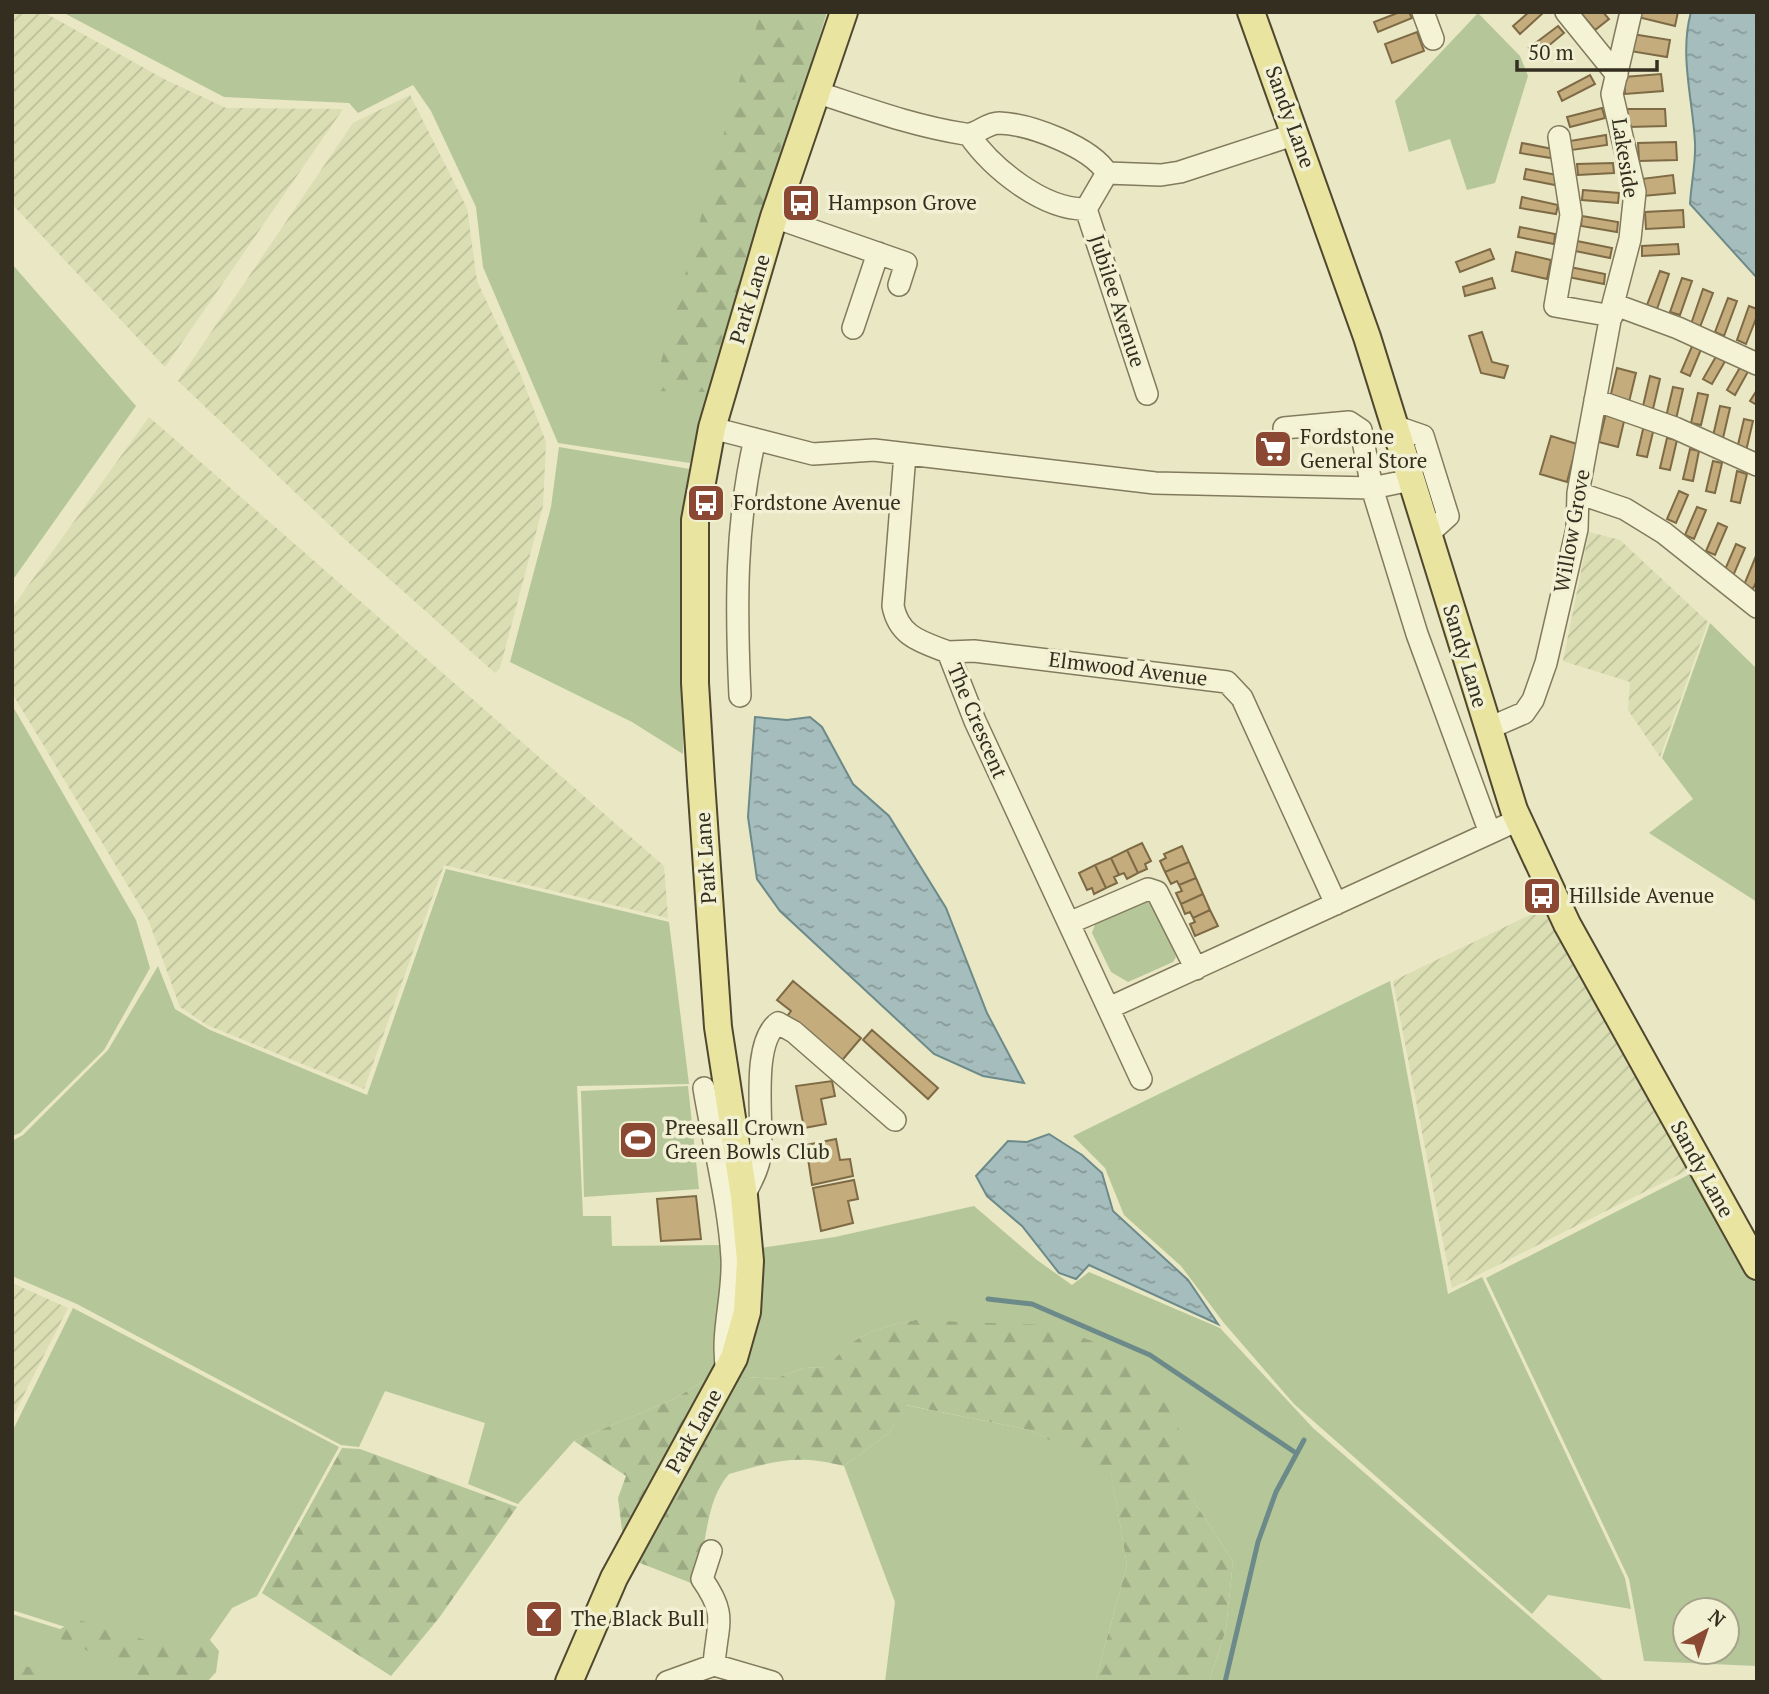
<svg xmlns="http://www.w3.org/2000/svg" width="1769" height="1694" font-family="'PT Serif',serif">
<defs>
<pattern id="farmland-furrows" width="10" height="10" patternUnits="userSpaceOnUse" patternTransform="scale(1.75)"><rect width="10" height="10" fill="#dadeb2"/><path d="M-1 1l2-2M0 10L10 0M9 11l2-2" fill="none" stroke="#bcbf99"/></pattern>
<pattern id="forest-firs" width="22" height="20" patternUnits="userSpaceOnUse" patternTransform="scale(1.75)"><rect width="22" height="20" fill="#b5c699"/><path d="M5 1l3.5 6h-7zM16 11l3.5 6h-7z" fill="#9caa83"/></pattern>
<pattern id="water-ripples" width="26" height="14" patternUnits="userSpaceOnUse" patternTransform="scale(1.75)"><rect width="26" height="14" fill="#a5bdbc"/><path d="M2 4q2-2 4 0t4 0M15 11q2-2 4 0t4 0" fill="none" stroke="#879a98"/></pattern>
</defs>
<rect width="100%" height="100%" fill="#e9e7c4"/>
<path fill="url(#farmland-furrows)" d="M12 12H43L166 80 226 108 343 109 165 367 12 204Z
M410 95 467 208 477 281 520 373 546 442 543 506 500 668 495 673 339 534 178 381 353 123Z
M149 417 664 866 668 918 444 865 364 1089 207 1025 180 1007 148 919 12 693V608Z
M1589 532 1620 540 1708 622 1660 757 1628 710 1630 682 1563 661Z
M1544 908 1690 1169 1452 1288 1393 981Z
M12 1283 68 1308 12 1418Z"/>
<path fill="#b5c699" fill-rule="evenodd" d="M62 12H827L690 463 558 443 483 267 476 207 431 111 413 85 358 113 349 103 224 97Z
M1478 13 1520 56 1528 76 1495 183 1467 190 1450 139 1409 152 1395 101Z
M12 264 136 406 12 581Z
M559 447 690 469 684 511 683 754 632 722 510 662 551 507Z
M1710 623 1757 669V902L1649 833 1693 799 1662 758Z
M12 705 136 920 150 968 104 1050 20 1133 12 1136Z
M446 869 669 922 689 1084 577 1086 583 1216H611L612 1246 727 1245 720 1371 674 1399 574 1441 518 1504 468 1484 485 1423 385 1391 359 1447 341 1445 77 1304 12 1276V1141L23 1135 108 1050 158 966 175 1009 210 1030 367 1095Z
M1145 899 1153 902 1176 957 1173 962 1128 982 1111 972 1092 933 1096 921Z
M1390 981 1448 1294 1482 1277 1625 1578 1631 1609 1548 1595 1532 1614 1294 1404 1224 1323 1181 1266 1124 1215 1105 1168 1073 1136Z
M688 1086 699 1189 584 1197 581 1091Z
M1692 1173 1757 1286V1666L1644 1661 1629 1579 1486 1278ZM1685 1610H1727V1652H1685Z
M974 1206 1037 1260 1072 1285 1089 1272 1220 1328 1313 1428 1605 1682H1209L1226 1629 1233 1561 1193 1500V1461L915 1320C874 1329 856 1333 829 1367L804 1368 774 1379 734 1376 760 1248 835 1237Z
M73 1308 339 1447 257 1596 232 1608 191 1667 12 1610V1432Z
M905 1405 1030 1430 1111 1471 1127 1565 1095 1682H885L895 1602 844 1466 890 1432Z
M12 1614 191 1670 181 1682H55L12 1668Z"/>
<path fill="url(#forest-firs)" d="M761 12H820L757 230 705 392 653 391 734 97Z
M915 1320 1047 1325 1106 1346 1169 1407 1193 1461V1500L1233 1561 1226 1629 1209 1682H1095L1127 1565 1111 1472 1030 1430 906 1405 890 1432 844 1466C795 1454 776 1461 729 1474 702 1505 710 1549 691 1583L635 1561 734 1376 774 1379 804 1368 828 1367C856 1333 874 1329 915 1320Z
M720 1371 623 1538 618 1498 626 1476 574 1441 674 1399Z
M342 1448 360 1449 517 1507 439 1618 391 1676 262 1593Z
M75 1619 169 1647H182L205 1634 219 1651 216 1672 207 1682H153L131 1675 116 1677 102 1657 52 1635Z
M12 1662 79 1682H12Z"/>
<path fill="url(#water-ripples)" stroke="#6d8a8a" stroke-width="2" d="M1691 12H1757V278L1690 204C1691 184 1696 163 1695 143 1693 100 1679 55 1691 12Z
M755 717 787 720 810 717 822 727 853 784 889 816 946 908 987 1013 1024 1083 983 1076 934 1054 780 911 757 879 748 817Z
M1049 1134 1082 1155 1102 1173 1113 1211 1188 1280 1218 1324 1089 1265 1076 1279 1059 1273 1022 1226 987 1196 976 1176 1008 1141 1027 1142Z"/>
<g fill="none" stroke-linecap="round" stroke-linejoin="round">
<path stroke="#6d8a8a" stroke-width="5" d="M988 1299 1032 1304 1150 1355 1296 1453
M1225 1682 1258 1542 1276 1492 1304 1440"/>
</g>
<path fill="#c4ac7d" stroke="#7e6a44" stroke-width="2" d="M1400 12H1409L1412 18 1378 32 1374 22Z
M1529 12H1544L1520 34 1513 26Z
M1580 12H1603L1609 19 1595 30Z
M1639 12H1678L1675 26 1638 17Z
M1558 26 1564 33 1536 56 1529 48Z
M1417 32 1424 51 1392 63 1385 44Z
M1632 34 1670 40 1667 57 1630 51Z
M1661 74 1663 91 1625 94 1624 77Z
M1590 75 1595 84 1562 101 1558 92Z
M1602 108 1605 118 1570 127 1567 117Z
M1627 109H1665L1666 126 1628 127Z
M1606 135 1607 145 1572 150 1570 141Z
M1676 142 1677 160 1639 161 1638 143Z
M1522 143 1553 149 1551 158 1520 153Z
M1613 163 1614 173 1578 175 1577 164Z
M1526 169 1557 175 1555 185 1524 179Z
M1673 175 1675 193 1643 196 1641 179Z
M1583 190 1619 193 1618 203 1582 200Z
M1522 197 1558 205 1556 214 1520 208Z
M1683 210 1684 227 1646 229 1645 212Z
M1582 216 1618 222 1617 232 1581 226Z
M1520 227 1555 234 1554 244 1518 237Z
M1577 241 1612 248 1610 258 1575 251Z
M1678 244 1679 254 1642 256V246Z
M1490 249 1494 259 1460 272 1456 262Z
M1516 252 1551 260 1547 279 1512 271Z
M1570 267 1605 274 1604 284 1568 277Z
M1660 271 1669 274 1657 309 1647 305Z
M1492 278 1495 288 1465 296 1463 287Z
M1682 278 1692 281 1680 315 1670 312Z
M1703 289 1713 293 1700 327 1691 324Z
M1728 298 1737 301 1724 336 1715 332Z
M1749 306 1757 309V316L1746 344 1737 340Z
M1482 332 1492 362 1508 366 1504 378 1481 373 1469 336Z
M1693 344 1702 347 1690 376 1681 372Z
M1718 353 1727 358 1712 384 1703 379Z
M1742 364 1750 368 1735 395 1727 390Z
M1617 368 1636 373 1629 402 1610 398Z
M1650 376 1660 379 1653 409 1643 406Z
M1673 387 1683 389 1676 419 1666 417Z
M1757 390V405L1750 401Z
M1698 393 1708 395 1701 425 1691 423Z
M1720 406 1730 408 1723 438 1713 436Z
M1606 413 1625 417 1618 447 1599 442Z
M1744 419 1753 421 1746 451 1737 449Z
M1644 425 1654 428 1647 457 1637 455Z
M1551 436 1577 444 1567 482 1540 474Z
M1667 438 1677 440 1670 470 1660 468Z
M1690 449 1699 451 1693 481 1683 479Z
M1713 461 1722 463 1715 493 1706 491Z
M1737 471 1747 474 1740 503 1731 501Z
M1679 491 1688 495 1676 523 1667 519Z
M1697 507 1706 510 1694 539 1685 535Z
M1718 523 1727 527 1715 555 1706 551Z
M1736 544 1745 548 1733 576 1724 572Z
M1756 556 1757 580 1753 589 1744 585Z
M1142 843 1151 861 1145 864 1147 869 1138 873 1127 850Z
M1182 846 1189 862 1165 872 1160 861 1166 858 1164 854Z
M1127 850 1138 873 1127 879 1124 873 1119 875 1111 858Z
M1111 858 1119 875 1114 877 1117 883 1106 888 1095 865Z
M1189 862 1196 878 1179 885 1177 881 1171 884 1165 872Z
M1095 865 1106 888 1094 894 1092 888 1087 890 1079 873Z
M1196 878 1203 894 1181 904 1176 893 1182 891 1179 885Z
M1203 894 1210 910 1193 918 1190 912 1185 914 1181 904Z
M1210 910 1218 926 1195 936 1190 924 1195 922 1193 918Z
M793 981 861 1038 838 1065 785 1019 791 1011 777 1000Z
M872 1030 938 1088 928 1099 863 1040Z
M832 1081 835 1096 821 1099 826 1124 804 1128 796 1086Z
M836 1139 840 1160 850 1159 853 1176 812 1185 806 1145Z
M854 1180 858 1199 848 1201 853 1223 821 1231 813 1188Z
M696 1196 701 1239 661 1241 657 1199Z"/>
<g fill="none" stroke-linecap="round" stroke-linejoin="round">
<defs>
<path id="minor" d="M1423 12 1433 39
M1566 12 1617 75
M816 92C865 108 913 126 965 134 976 136 986 123 999 123 1030 124 1091 147 1107 173L1161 175 1180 172 1296 134
M969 135C992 168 1043 210 1086 209L1107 173
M1559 137 1571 215 1555 306 1612 316
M1086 209 1147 394
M774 217 906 263 899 285
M1613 304 1678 328 1757 364
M853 328 878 253
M1595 400 1675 428 1757 465
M1397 427 1423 436 1448 516 1427 535
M712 428 813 454 874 450 1155 483 1372 488 1411 480
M1284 428 1349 422 1361 430 1372 488 1417 634 1490 833
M905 454 893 606C899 637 922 642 948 652L975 721 1141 1079
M1578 493 1625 509 1664 533 1757 607
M948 652 974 651 1227 682 1242 698 1336 904
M740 696C736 610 735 524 755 439
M1487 729 1524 713 1533 700 1546 663 1577 529 1578 493 1613 304 1630 239 1635 192 1612 94 1631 12
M1069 923 1148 889 1157 892 1196 969
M1109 1008 1518 820
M704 1088C713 1143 729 1204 732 1258 734 1296 720 1334 727 1371
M744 1196C750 1183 758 1171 760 1156 764 1123 750 1044 778 1023L794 1032 895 1120
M711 1551 702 1579C728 1616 717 1623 714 1665
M667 1682 714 1665 772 1682"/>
<path id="major" d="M1251 12 1367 337 1514 810 1567 924 1757 1266
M569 1682 614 1578 734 1358 747 1312 750 1261 744 1196 718 1027 701 781 695 683V520L712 428 774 217 844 12"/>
</defs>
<use href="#minor" stroke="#827a5c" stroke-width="24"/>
<use href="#major" stroke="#504730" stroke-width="30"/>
<use href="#minor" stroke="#f5f3d6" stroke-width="21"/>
<use href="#major" stroke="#e9e49f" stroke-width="26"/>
</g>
<defs>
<symbol id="bus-square" viewBox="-11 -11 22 22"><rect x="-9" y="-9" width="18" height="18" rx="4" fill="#8b4832" stroke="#f1f0d2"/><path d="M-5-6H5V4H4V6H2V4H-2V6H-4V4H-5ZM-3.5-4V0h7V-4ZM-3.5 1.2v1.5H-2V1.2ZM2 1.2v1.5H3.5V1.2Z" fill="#fff"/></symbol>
<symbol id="supermarket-square" viewBox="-11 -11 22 22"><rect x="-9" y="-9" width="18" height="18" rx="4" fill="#8b4832" stroke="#f1f0d2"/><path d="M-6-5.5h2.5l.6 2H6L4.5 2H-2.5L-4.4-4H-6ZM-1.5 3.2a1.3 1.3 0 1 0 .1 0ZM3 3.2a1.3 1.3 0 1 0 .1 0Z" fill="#fff"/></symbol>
<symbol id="stadium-square" viewBox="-11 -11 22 22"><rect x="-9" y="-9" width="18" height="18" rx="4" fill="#8b4832" stroke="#f1f0d2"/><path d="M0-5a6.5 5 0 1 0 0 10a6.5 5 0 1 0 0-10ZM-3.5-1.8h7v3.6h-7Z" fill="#fff"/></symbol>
<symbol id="bar-square" viewBox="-11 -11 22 22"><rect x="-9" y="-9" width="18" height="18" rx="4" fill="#8b4832" stroke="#f1f0d2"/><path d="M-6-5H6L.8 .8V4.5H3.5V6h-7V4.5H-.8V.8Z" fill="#fff"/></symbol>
</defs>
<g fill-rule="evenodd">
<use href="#bus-square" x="779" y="181" width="44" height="44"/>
<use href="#supermarket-square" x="1251" y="427" width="44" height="44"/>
<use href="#bus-square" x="684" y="481" width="44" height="44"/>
<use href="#bus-square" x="1520" y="874" width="44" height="44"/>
<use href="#stadium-square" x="616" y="1118" width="44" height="44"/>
<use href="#bar-square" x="522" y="1597" width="44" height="44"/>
</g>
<g text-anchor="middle" stroke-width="7" stroke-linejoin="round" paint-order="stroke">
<g font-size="21" fill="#332e1f" stroke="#f1f0d2">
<text transform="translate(1290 117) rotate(70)" y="7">Sandy Lane</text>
<text transform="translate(1625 158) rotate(81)" y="7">Lakeside</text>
<text transform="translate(750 299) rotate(-73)" y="7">Park Lane</text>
<text transform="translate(1117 301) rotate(72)" y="7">Jubilee Avenue</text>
<text transform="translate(1572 531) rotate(-80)" y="7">Willow Grove</text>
<text transform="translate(1465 656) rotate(73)" y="7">Sandy Lane</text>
<text transform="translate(1128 669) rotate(7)" y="7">Elmwood Avenue</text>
<text transform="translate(977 721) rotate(67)" y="7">The Crescent</text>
<text transform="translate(706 858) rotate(-94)" y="7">Park Lane</text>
<text transform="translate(1702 1169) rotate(61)" y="7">Sandy Lane</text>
<text transform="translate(694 1431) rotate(-61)" y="7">Park Lane</text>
</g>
<g font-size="21" fill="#332e1f" stroke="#f1f0d2" text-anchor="start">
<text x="828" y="210">Hampson Grove</text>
<text x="1300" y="444">Fordstone<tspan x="1300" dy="24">General Store</tspan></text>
<text x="733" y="510">Fordstone Avenue</text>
<text x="1569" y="903">Hillside Avenue</text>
<text x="665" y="1135">Preesall Crown<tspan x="665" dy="24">Green Bowls Club</tspan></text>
<text x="571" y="1626">The Black Bull</text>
</g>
</g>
<rect width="1769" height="1694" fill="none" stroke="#332e1f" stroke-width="28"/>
<g transform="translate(1706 1631) rotate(40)"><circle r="33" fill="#f1f0d2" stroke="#a5a28a" stroke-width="2"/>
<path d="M0-5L12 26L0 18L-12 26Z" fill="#8b4832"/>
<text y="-10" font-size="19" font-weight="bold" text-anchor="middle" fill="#332e1f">N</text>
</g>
<path d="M1517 60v10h140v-10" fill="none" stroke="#332e1f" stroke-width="3.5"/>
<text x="1528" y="60" font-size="21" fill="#332e1f" stroke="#f1f0d2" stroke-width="5" paint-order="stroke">50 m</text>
</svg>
